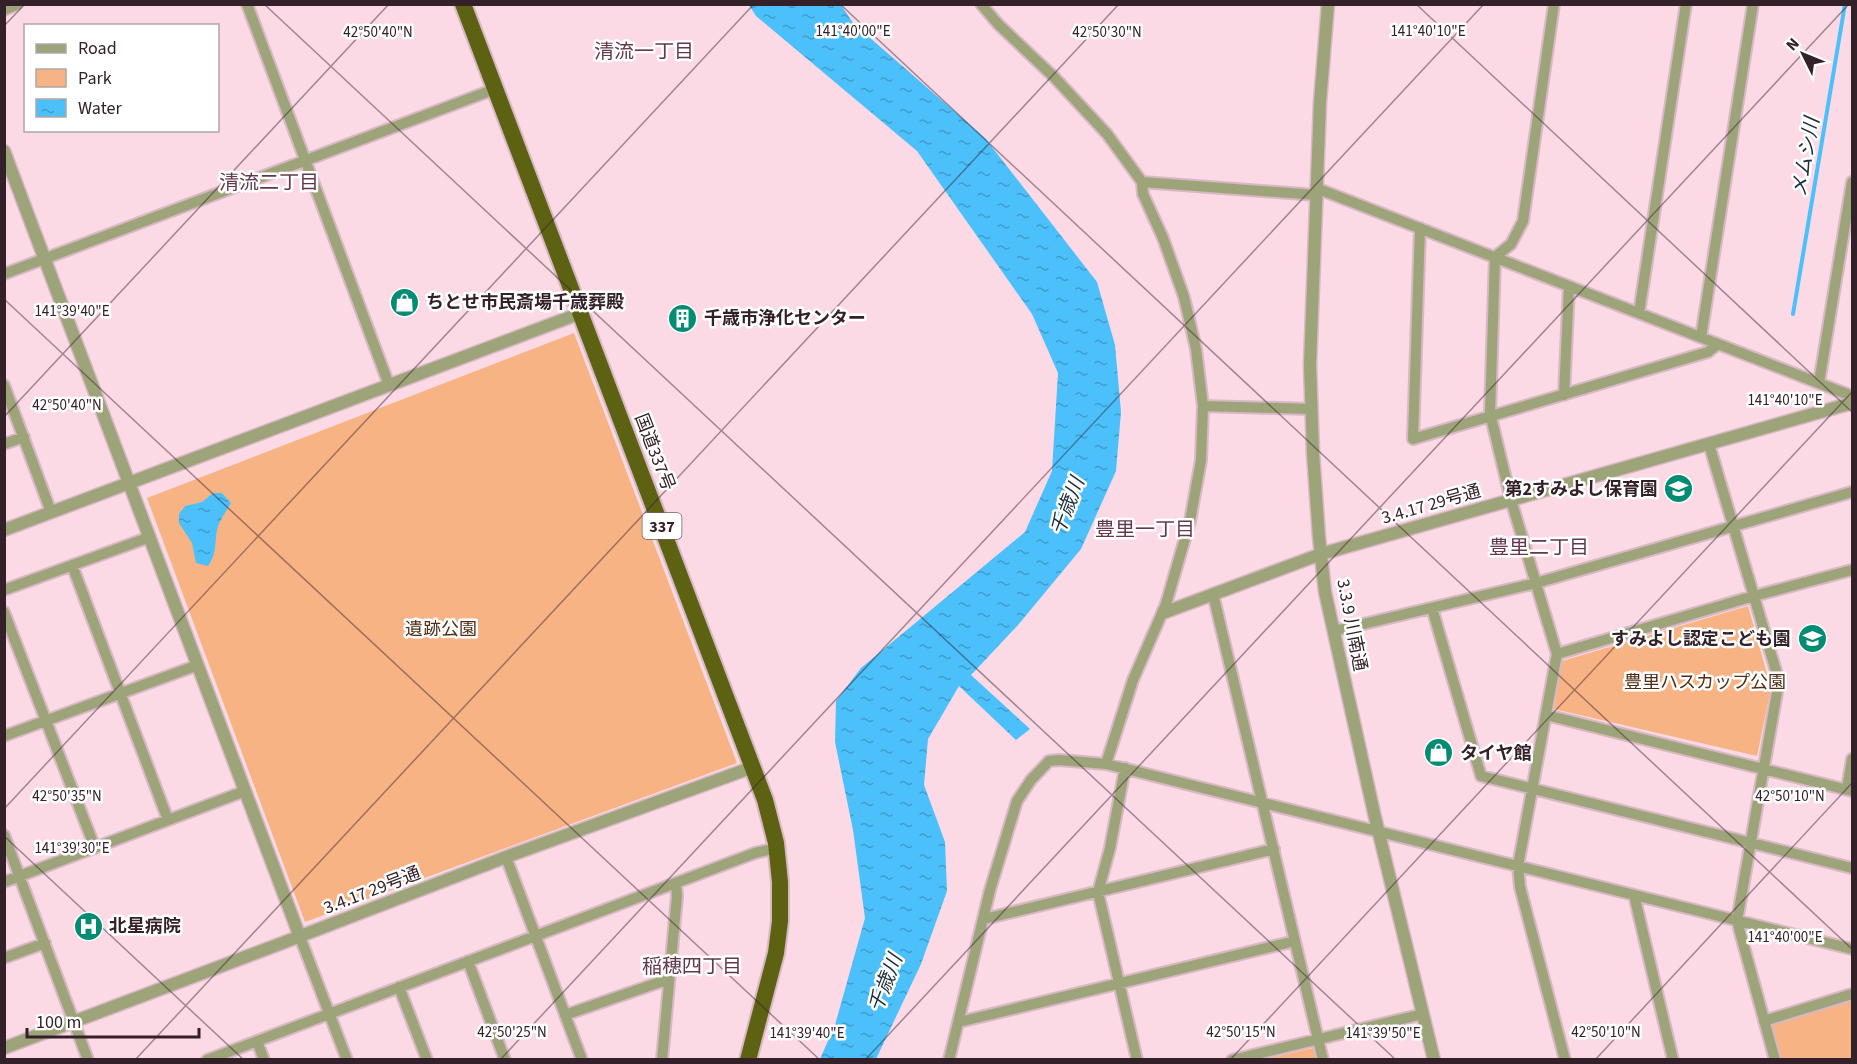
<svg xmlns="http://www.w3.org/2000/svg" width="1857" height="1064" font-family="'Source Sans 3','Noto Sans JP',sans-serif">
<defs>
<pattern id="water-ripples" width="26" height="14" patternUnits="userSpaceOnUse" patternTransform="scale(1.5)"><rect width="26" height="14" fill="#4bc0fb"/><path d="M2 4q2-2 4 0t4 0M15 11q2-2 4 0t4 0" fill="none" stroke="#3f9ccb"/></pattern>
</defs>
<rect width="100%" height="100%" fill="#fbd9e5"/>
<path fill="#f8b385" d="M574 333 737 763 305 922 147 498Z
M1748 606 1771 688 1757 756 1554 709 1562 661Z
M1852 999V1059H1779L1769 1025Z
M1313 1048 1316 1059H1266Z"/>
<path fill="url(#water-ripples)" d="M749 5H841L853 23 985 138 1097 282 1115 345 1121 412 1116 471 1081 549 1018 625 971 675 1030 729 1016 740 959 686 928 739 924 785 945 842 947 891 921 964 876 1059H820L835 1025 865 918 853 830 835 742 836 701 861 668 1025 532 1052 471 1058 373 1032 314 917 151 756 16Z
M213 493H222L231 503C227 510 222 517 219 524 213 538 219 551 208 566L196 563 192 543 179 523V514L185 506 202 502Z"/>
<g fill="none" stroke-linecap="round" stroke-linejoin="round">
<path stroke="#4bc0fb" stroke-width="4" d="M1793 314 1845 4"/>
<defs>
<path id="minor" d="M247 4 389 385
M981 4 998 24 1054 77 1107 134 1142 182 1143 194 1163 238 1184 297 1196 349 1203 406 1201 460 1190 521 1166 604 1133 680 1106 764
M1554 4 1523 221 1511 244 1495 257 1490 413 1511 500 1557 654 1518 866 1520 887 1565 1060
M1142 182 1316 195
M1316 188 1852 396
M1420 228 1413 439 1708 352 1718 344
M4 274 495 89
M1639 313 1686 4
M1701 337 1753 4
M1819 383 1852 182
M4 385 51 512
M1564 395 1569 286
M1203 406 1311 409
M4 444 24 437
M1709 444 1779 681 1737 921 1775 1060
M72 565 168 820
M4 590 150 537
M1213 594 1323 1060
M1432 608 1481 776 1852 868
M4 612 95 848
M1334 631 1536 583 1852 492
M1557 654 1754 596 1852 570
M1546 715 1852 791
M4 736 198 665
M1125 768 1110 848 1098 892 1137 1060
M1847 789 1852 759
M4 835 88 1060
M506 857 582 1060
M4 882 245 791
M1634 895 1673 1060
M984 919 1274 849
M300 937 347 1060
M4 958 45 943
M468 961 505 1060
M399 987 427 1060
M565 1015 669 979
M1764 1021 1852 994
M959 1022 1295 941
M257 1041 264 1060
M207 1060 755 853 777 848
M662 1060 677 896 676 883
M949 1060 990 890 1017 801 1031 780 1049 761 1059 760 1106 764 1852 949
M1232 1060 1423 1014"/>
<path id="tertiary" d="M1328 4 1320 102 1310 365 1313 453 1319 537 1325 592 1374 813 1434 1060
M4 9 16 4
M4 151 300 937
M4 530 581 313
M1163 613 1321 554 1852 403
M4 1048 285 942 506 857 753 767"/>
<path id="trunk" d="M463 4 765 800 776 843 780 882V921L776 953 748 1060"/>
</defs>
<use href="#minor" stroke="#d7b8c3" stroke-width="14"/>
<use href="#tertiary" stroke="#d7b8c3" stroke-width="15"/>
<use href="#trunk" stroke="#d7b8c3" stroke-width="20"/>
<use href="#minor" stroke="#9ea479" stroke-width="10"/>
<use href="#tertiary" stroke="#9ea479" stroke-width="12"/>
<use href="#trunk" stroke="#5c6212" stroke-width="16"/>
</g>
<path fill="none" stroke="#342028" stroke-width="1.5" stroke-opacity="0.45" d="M264 4 1396 1060M840 4 1852 949M1416 4 1852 412M4 26 25 4M4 299 820 1060M4 417 389 4M4 809 754 4M4 836 244 1060M135 1060 1119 4M500 1060 1484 4M865 1060 1849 4M1230 1060 1852 392M1595 1060 1852 783"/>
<defs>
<symbol id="shop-disc" viewBox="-11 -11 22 22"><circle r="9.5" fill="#028c73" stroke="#fff"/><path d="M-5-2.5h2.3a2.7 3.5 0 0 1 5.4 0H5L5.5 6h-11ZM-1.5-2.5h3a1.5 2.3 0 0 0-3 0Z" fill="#fff"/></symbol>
<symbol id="building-disc" viewBox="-11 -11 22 22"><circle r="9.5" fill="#028c73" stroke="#fff"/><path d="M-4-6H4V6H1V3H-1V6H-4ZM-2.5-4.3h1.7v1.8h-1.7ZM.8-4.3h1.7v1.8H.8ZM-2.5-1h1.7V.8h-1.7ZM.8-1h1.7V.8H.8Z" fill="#fff"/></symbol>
<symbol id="school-disc" viewBox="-11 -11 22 22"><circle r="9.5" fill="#028c73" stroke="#fff"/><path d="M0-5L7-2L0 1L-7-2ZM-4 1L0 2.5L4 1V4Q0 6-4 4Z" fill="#fff"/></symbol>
<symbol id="hospital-disc" viewBox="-11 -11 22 22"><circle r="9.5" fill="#028c73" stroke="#fff"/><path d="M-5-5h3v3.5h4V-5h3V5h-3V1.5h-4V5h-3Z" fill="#fff"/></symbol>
</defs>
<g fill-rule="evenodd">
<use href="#shop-disc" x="388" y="286" width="33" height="33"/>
<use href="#building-disc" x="666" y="302" width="33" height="33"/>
<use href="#school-disc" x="1662" y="472" width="33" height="33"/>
<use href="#school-disc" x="1796" y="622" width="33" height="33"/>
<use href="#shop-disc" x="1422" y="736" width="33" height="33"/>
<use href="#hospital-disc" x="72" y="910" width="33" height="33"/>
</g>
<g text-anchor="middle" stroke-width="5" stroke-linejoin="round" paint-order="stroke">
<rect fill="#fff" stroke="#716368" stroke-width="1.5" x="642.5" y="513" width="39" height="26" rx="4.5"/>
<g font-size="16" font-weight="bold" fill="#342028">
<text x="662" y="532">337</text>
</g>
<g font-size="18" font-weight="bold" fill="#342028" stroke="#fff" text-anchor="start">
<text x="426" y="308">ちとせ市民斎場千歳葬殿</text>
<text x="704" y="324">千歳市浄化センター</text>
<text x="1658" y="495" text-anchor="end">第2すみよし保育園</text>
<text x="1791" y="645" text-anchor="end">すみよし認定こども園</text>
<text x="1460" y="759">タイヤ館</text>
<text x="109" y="932">北星病院</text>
</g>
<g font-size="18" fill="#342028" stroke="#fff">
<text transform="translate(655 452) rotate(69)" y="6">国道337号</text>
<text transform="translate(1431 504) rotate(-16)" y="6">3.4.17 29号通</text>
<text transform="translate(1352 625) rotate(79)" y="6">3.3.9 川南通</text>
<text transform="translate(372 890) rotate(-21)" y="6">3.4.17 29号通</text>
</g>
<g font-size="18" fill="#522e14" stroke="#fff">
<text x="441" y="635">遺跡公園</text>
<text x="1705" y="688">豊里ハスカップ公園</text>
</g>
<g font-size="20" fill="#64384a" stroke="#fff">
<text x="644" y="58">清流一丁目</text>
<text x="269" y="189">清流二丁目</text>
<text x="1145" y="536">豊里一丁目</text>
<text x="1539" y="554">豊里二丁目</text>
<text x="692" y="973">稲穂四丁目</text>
</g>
<g font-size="20" font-style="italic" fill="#1c2f3b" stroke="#fff">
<text transform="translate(1805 157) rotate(-80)" y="7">メムシ川</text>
<text transform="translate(1067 506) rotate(-69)" y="7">千歳川</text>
<text transform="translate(885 983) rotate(-69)" y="7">千歳川</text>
</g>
</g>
<g font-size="15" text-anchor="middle" fill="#342028" stroke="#fff" stroke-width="5" stroke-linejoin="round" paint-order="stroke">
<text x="853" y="36">141°40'00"E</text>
<text x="1428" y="36">141°40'10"E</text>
<text x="378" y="37">42°50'40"N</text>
<text x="1107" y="37">42°50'30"N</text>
<text x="72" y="316">141°39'40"E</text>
<text x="1785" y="405">141°40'10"E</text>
<text x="67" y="410">42°50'40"N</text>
<text x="1790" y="801">42°50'10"N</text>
<text x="67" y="801">42°50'35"N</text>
<text x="72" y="853">141°39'30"E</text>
<text x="1785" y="942">141°40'00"E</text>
<text x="512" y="1037">42°50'25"N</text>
<text x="1241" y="1037">42°50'15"N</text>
<text x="1606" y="1037">42°50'10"N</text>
<text x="807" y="1038">141°39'40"E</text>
<text x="1383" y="1038">141°39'50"E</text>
</g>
<rect width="1857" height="1064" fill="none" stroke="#342028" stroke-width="12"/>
<rect x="24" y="24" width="195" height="108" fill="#ffffff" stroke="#aea6a9" stroke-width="1.5"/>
<rect x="36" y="44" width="30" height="9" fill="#9ea479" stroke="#aea6a9" stroke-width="1.5"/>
<text x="78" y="54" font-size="18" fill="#342028">Road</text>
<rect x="36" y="69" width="30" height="18" fill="#f8b385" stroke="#aea6a9" stroke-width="1.5"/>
<text x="78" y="84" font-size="18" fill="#342028">Park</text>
<rect x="36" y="99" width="30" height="18" fill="url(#water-ripples)" stroke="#aea6a9" stroke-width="1.5"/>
<text x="78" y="114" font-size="18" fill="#342028">Water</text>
<g transform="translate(1803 54) rotate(313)" stroke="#ffffff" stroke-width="4.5" paint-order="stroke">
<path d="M0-4.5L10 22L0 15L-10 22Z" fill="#342028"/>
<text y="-9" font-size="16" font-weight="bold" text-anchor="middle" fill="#342028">N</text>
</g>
<path d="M27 1028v9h172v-9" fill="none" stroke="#342028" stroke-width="3"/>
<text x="36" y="1028" font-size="18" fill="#342028" stroke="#ffffff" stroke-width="4.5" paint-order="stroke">100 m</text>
</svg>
